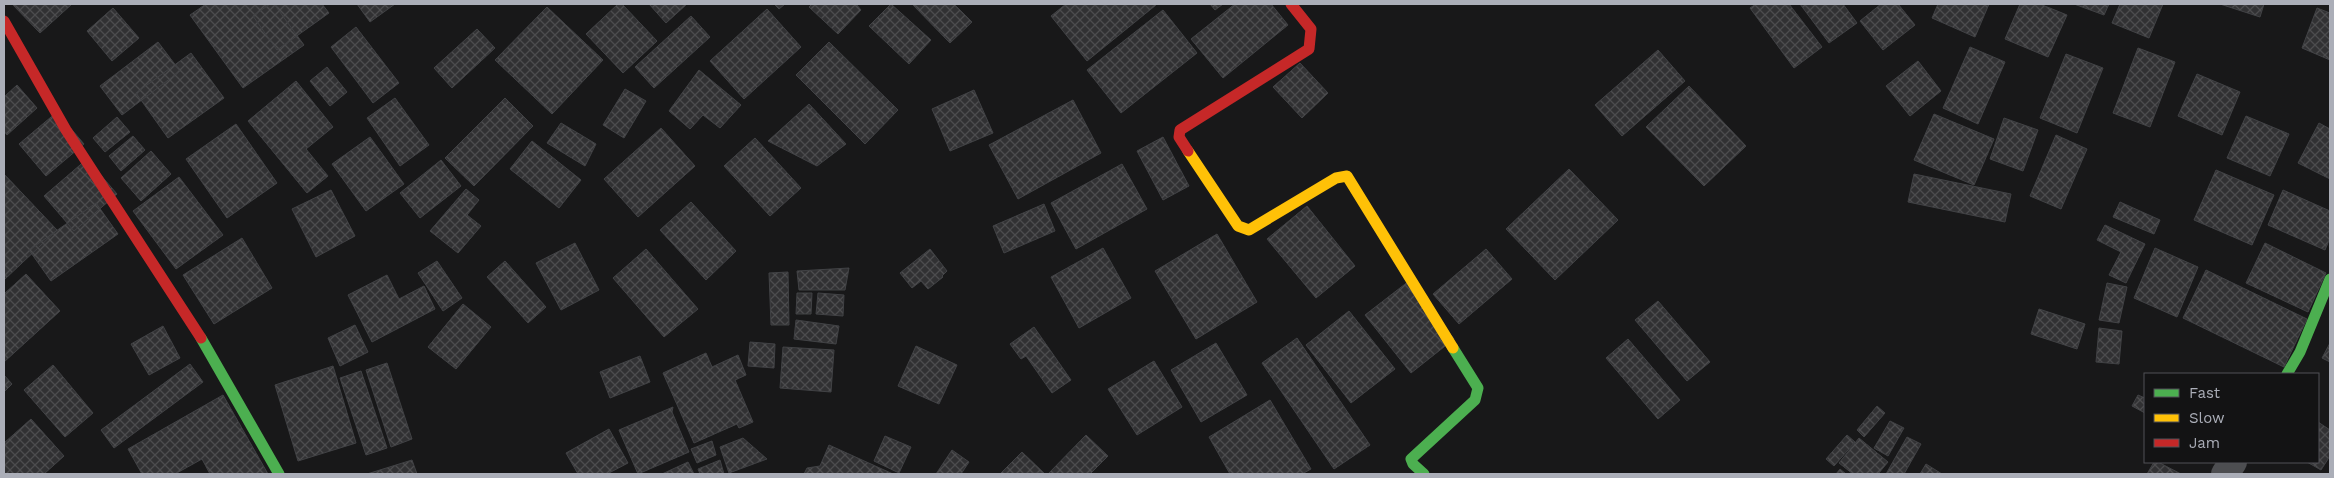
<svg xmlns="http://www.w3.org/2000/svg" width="2334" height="478" font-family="'Work Sans',sans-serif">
<defs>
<pattern id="building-cross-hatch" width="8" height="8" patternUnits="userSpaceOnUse" patternTransform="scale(1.25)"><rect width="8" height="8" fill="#313133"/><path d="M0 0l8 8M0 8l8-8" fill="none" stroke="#4c4c4e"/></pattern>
</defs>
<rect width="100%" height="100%" fill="#181819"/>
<path fill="url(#building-cross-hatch)" stroke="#414245" d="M12 4H72L40 33Z
M206 4H274L304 45 243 88 190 15Z
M270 4H322L329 13 277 50 253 16Z
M357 4H395L370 22Z
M618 4H622L657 41 623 73 586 34Z
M649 4H687L666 23Z
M774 4H785L779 9Z
M812 4H856L861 10 838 34 809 7Z
M891 4 931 40 909 64 869 26Z
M912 4H954L972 22 950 43Z
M1066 4H1155L1156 5 1087 61 1051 16Z
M1210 4H1223L1215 10Z
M1235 4H1271L1288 25 1223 78 1191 39Z
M1756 4H1789L1822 47 1794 68 1750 8Z
M1800 4H1843L1857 23 1829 43Z
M1881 4H1898L1915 25 1883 50 1860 21Z
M1938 4H1989L1975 37 1932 18Z
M2020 4H2040L2067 15 2048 57 2005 39Z
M2074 4H2109L2104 15Z
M2120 4H2163L2149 38 2112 23Z
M2220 4H2264L2260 17Z
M547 7 603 60 552 114 495 60Z
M113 8 139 38 112 61 87 31Z
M2317 8 2330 13V60L2302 48Z
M767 9 801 47 744 99 710 61Z
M1163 10 1197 53 1121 113 1087 70Z
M691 16 710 37 654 88 635 67Z
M356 27 399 83 373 103 331 47Z
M477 29 495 48 452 88 434 68Z
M158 42 180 71 122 115 100 86Z
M829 42 898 110 865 144 796 75Z
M1970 47 2005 62 1978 124 1943 108Z
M2138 48 2175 62 2150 127 2113 113Z
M1658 50 1685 81 1622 136 1595 105Z
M191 53 224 98 168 138 136 93Z
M2066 54 2103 68 2077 133 2040 118Z
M1918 61 1941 91 1910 116 1886 86Z
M1300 63 1328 93 1302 118 1273 87Z
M327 67 347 92 330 106 310 81Z
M699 70 741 105 720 128 703 115 690 129 669 111Z
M2197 74 2240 92 2222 135 2178 116Z
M296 81 333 127 306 149 328 176 307 193 248 121Z
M17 85 37 108 7 135 4 131V97Z
M1689 86 1746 146 1704 186 1646 127Z
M625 89 646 101 624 138 603 125Z
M974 90 993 133 950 151 932 109Z
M395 98 429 145 400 166 367 118Z
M505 98 533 126 474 186 445 158Z
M1073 100 1101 153 1018 199 989 145Z
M809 104 846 144 817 166 768 141Z
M57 112 84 144 46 176 19 144Z
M1934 114 1994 139 1974 185 1914 160Z
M2246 116 2289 134 2270 176 2227 158Z
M117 117 130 132 105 152 93 138Z
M2004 118 2038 130 2023 171 1990 159Z
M561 123 596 144 585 166 547 143Z
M2319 123 2330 129V179L2298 163Z
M236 124 277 183 227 218 186 159Z
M661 128 695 166 638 217 604 179Z
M2056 135 2087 149 2061 209 2030 196Z
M133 136 145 150 121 171 109 156Z
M370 137 404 184 366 211 332 164Z
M1163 137 1189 186 1163 200 1137 151Z
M755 138 801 188 770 216 724 166Z
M532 141 581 180 559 208 510 169Z
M151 151 171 174 141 201 121 178Z
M87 159 117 194 74 231 44 196Z
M441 160 461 186 420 218 400 193Z
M1122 164 1147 209 1076 249 1051 203Z
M1569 169 1618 220 1555 280 1506 229Z
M2216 170 2274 195 2252 245 2194 220Z
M4 174 57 230 4 280Z
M1914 174 2011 194 2005 222 1908 202Z
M179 177 223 235 176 269 133 211Z
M466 189 479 200 467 215 481 226 458 253 430 231Z
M331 190 355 236 316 257 292 209Z
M2283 190 2330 211V238L2325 250 2268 225Z
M691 202 736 251 706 280 660 230Z
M2120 202 2160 220 2154 234 2113 217Z
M96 203 118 234 51 281 29 250Z
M1044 204 1055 231 1004 253 993 226Z
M1307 206 1355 266 1316 298 1267 239Z
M2105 225 2145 244 2126 283 2109 275 2121 252 2097 240Z
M1217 234 1257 302 1196 339 1155 271Z
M242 238 272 288 214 324 183 275Z
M575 243 599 290 561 310 536 263Z
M2265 243 2326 273 2308 312 2246 283Z
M1103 248 1131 298 1079 328 1051 277Z
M2155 248 2198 267 2177 317 2134 298Z
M646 249 698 309 664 337 613 278Z
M930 249 947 271 942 276 943 277 928 289 921 281 912 288 900 273Z
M1486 249 1512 279 1459 324 1433 294Z
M437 261 462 298 443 311 418 273Z
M505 261 546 307 528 323 487 277Z
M849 268 845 290H799L797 271Z
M2206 270 2307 319 2284 367 2183 318Z
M788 272 789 325H771L769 273Z
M26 274 60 311 4 362V294Z
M387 275 399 299 424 286 435 309 372 342 348 295Z
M1409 281 1454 339 1411 373 1365 315Z
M2107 283 2127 287 2119 323 2099 320Z
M797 293H812L811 314H796Z
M818 293 844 295 843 316 816 314Z
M1658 301 1710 362 1687 381 1635 320Z
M463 304 491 327 456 369 428 347Z
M2039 309 2085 324 2077 349 2031 334Z
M1349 311 1395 369 1351 403 1306 345Z
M796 320 839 326 836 344 794 339Z
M355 325 368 352 340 366 328 338Z
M163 326 180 358 149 375 131 344Z
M1034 327 1071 380 1052 393 1026 356 1021 359 1010 344Z
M2099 328 2122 331 2119 364 2096 362Z
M1297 338 1370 445 1334 469 1262 363Z
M1628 339 1680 400 1658 419 1606 358Z
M750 342 775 344 774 368 748 366Z
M1216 343 1247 395 1201 422 1171 370Z
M2330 343V362L2322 358Z
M916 346 957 365 939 404 898 386Z
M783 347 834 350 831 392 780 388Z
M706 353 712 367 738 355 746 375 735 380 753 422 739 428 737 424 694 443 663 373Z
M640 356 650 382 610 398 600 372Z
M1154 361 1182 407 1137 435 1108 389Z
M387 363 412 439 391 447 366 370Z
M190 364 203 382 114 448 101 430Z
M53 365 93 413 65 437 24 390Z
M333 366 356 443 298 461 275 385Z
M361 371 387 448 366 455 340 378Z
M4 375 12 384 4 392Z
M223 395 268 474H210L202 459 175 474H142L128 449Z
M2138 395 2145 398V413L2132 406Z
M1270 400 1311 469 1302 474H1230L1209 437Z
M1877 406 1885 413 1864 437 1857 430Z
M673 407 672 412 689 452 638 474 619 430Z
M31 419 64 456 44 474H4V443Z
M1890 421 1904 428 1888 456 1874 448Z
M2318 422 2330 430V456L2321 470 2307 462H2318Z
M609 429 628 463 607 474H578L566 453Z
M1086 435 1108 456 1090 474H1048Z
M1847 435 1855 442 1834 466 1826 459Z
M885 436 911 447 899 473 874 461Z
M1907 437 1921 444 1904 474H1886Z
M743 438 767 459 729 473 720 447Z
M1859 438 1888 462 1878 474H1853L1839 463Z
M712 441 716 455 697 463 691 449Z
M829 445 893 474H804L807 468 820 466Z
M952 450 969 462 961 474H936Z
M1022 452 1044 473 1000 474Z
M412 460 417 474H367Z
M720 460 724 474H700L698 469Z
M688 462 694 474H662Z
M2154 462H2158L2181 474H2147Z
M1926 464 1942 474H1920Z
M1840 469 1846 474H1836Z"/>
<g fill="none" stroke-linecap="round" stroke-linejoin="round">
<path stroke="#4d4e51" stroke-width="28" d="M2225 474 2233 462"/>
<path stroke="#4caf50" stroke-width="11" d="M201 338 279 474
M2287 374 2300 352 2330 279
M1424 474 1413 464 1411 459 1475 400 1478 388 1453 348"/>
<path stroke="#ffc107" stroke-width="11" d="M1188 151 1238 226 1249 230 1336 178 1347 176 1453 348"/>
<path stroke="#c62828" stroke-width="11" d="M4 21 66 130 201 338
M1188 151 1179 137 1180 130 1309 49 1311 29 1291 4"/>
</g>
<rect width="2334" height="478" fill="none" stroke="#abaeb8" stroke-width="10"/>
<rect x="2144" y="373" width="175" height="90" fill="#131314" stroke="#505156"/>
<rect x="2154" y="389" width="25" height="8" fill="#4caf50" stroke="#505156"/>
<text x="2189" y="398" font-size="15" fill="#abaeb8">Fast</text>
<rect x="2154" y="414" width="25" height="8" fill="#ffc107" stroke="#505156"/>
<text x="2189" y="423" font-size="15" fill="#abaeb8">Slow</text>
<rect x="2154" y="439" width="25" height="8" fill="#c62828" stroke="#505156"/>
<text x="2189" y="448" font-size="15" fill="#abaeb8">Jam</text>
</svg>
